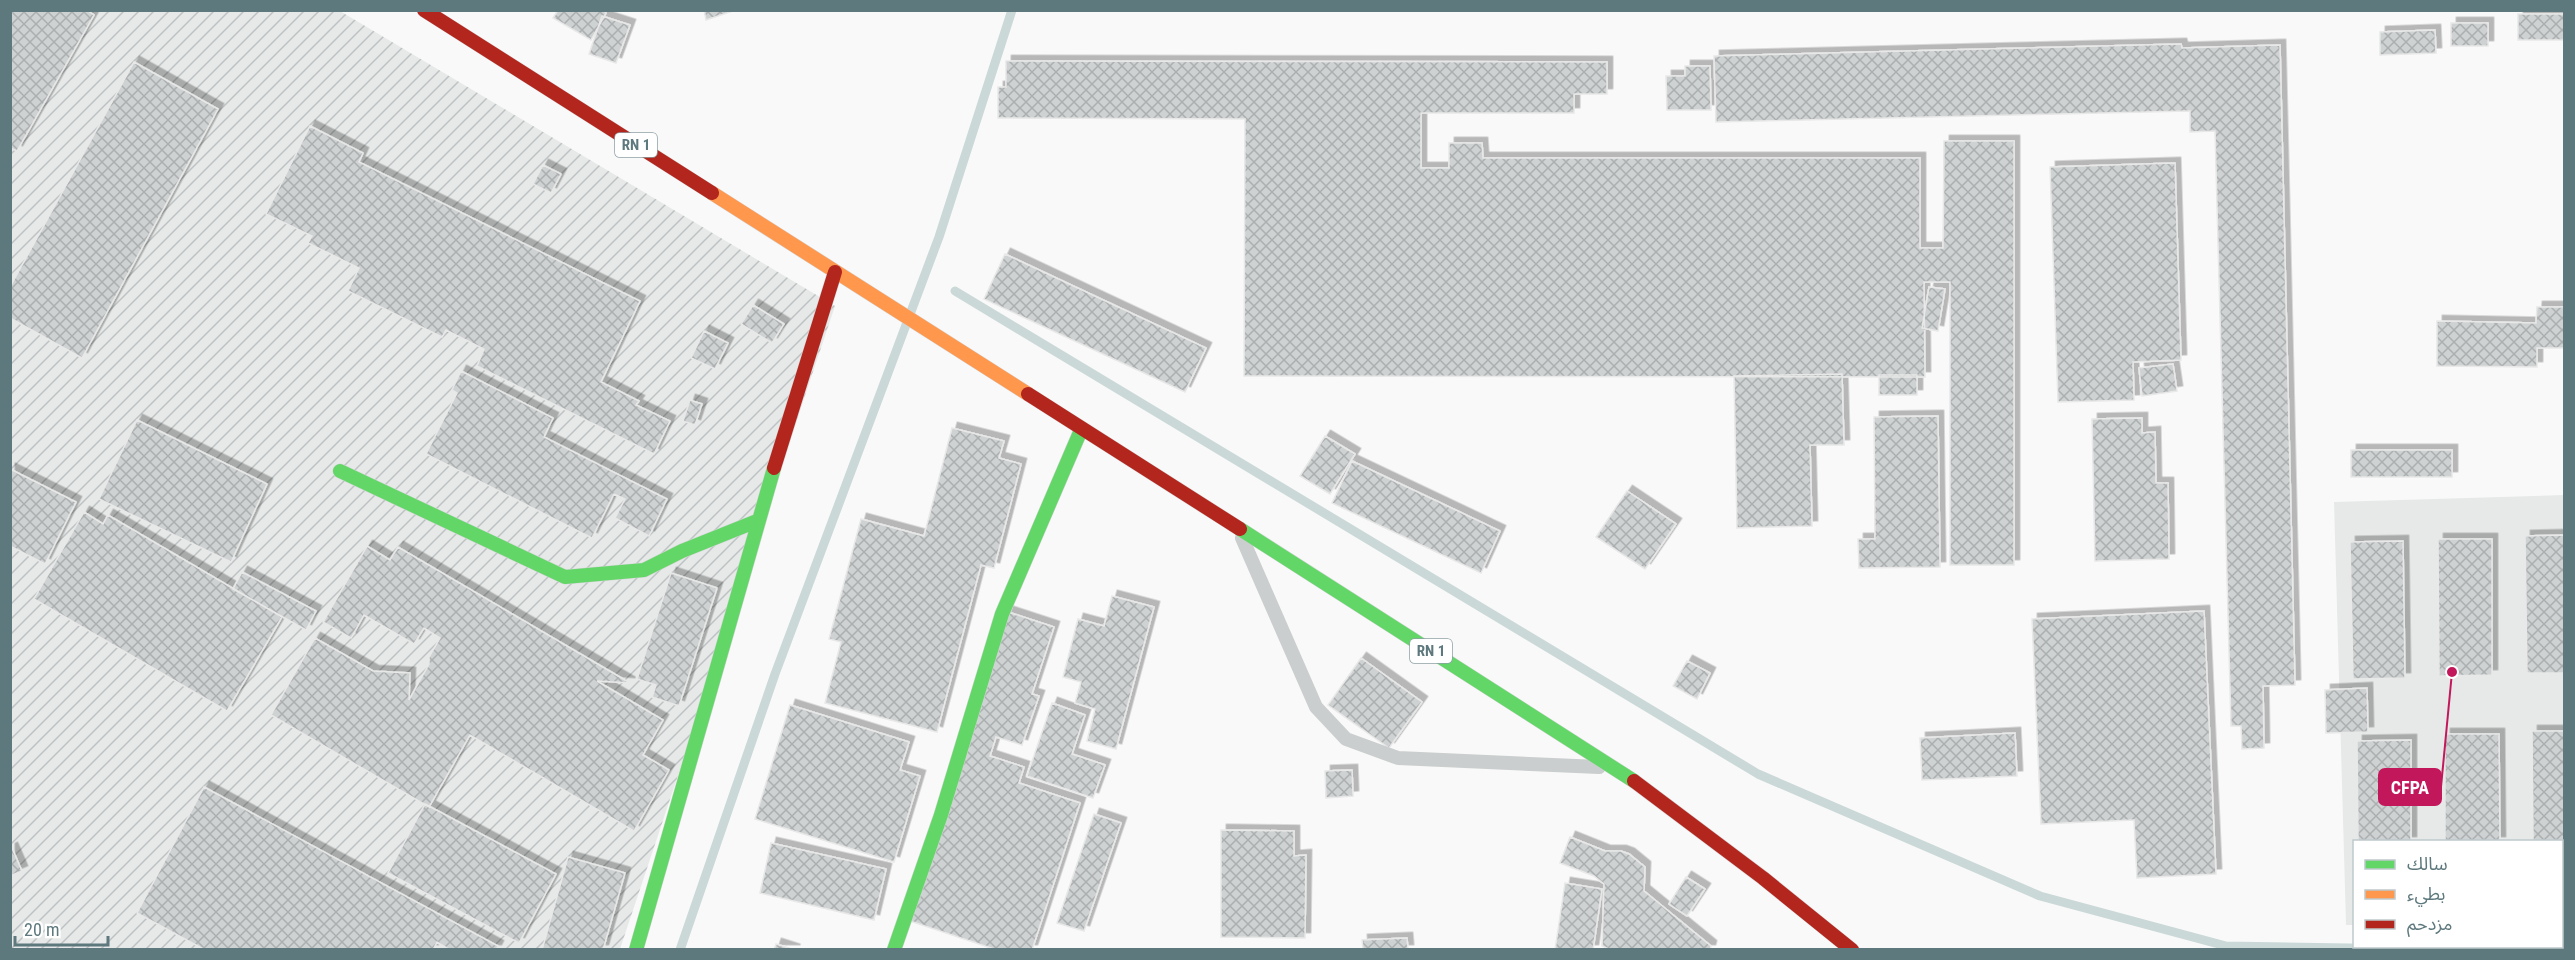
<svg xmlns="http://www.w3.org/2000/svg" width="2575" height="960" font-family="'Roboto Condensed','Noto Sans Arabic',sans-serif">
<defs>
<pattern id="industrial-furrows" width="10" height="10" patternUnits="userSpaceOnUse" patternTransform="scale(1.5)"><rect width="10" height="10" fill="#e7e9e9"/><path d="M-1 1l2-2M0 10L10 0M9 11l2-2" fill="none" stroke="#bec2c2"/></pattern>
<pattern id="building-cross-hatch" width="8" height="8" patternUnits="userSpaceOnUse" patternTransform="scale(1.5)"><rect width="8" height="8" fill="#cfd2d2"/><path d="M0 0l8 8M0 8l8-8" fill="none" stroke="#abafb0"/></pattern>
<filter id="shadow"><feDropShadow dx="5.5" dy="-5.5" stdDeviation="0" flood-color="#0004"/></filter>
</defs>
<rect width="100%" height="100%" fill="#f9f9f9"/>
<path fill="#e7e9e9" d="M2564 495V919H2562V842H2354V925H2346L2334 502Z"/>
<path fill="url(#industrial-furrows)" d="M10 11H340L835 306 620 949H11Z"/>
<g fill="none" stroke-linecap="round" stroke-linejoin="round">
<path stroke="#cad8d7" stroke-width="9" d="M955 291 1758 774 2040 896 2226 946 2474 950
M680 950 775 674 939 237 1012 10"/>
</g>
<path fill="url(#building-cross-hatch)" stroke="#e8e8e8" stroke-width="1.5" filter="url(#shadow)" d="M10 10H87L94 15 17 151 10 148Z
M558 10H602L606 13 591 40 553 18Z
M704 10H736L706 20Z
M2518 14H2564V40H2518Z
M602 16 630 25 616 63 589 54Z
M2451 23H2488V46H2451Z
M2435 30 2436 53 2380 55V32Z
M2181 44 2182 48 2280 45 2295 685 2263 686 2264 748 2242 749 2241 726H2231L2215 131 2190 132V111L1716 122 1714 56Z
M1006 61 1607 62V94H1574V113H1421V168H1449V143H1482L1483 158H1920V248H1943L1944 141H2014V565H1950V282H1924L1925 377 1244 376 1245 119 998 118V87H1006Z
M134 62 218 109 82 358 10 318V287Z
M1685 66H1710L1711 110H1667L1666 76H1685Z
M310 126 363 153 359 162 640 301 601 382 639 401 636 405 670 421 654 454 477 366 484 349 446 330 442 337 348 291 359 268 308 243 312 236 266 214Z
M2175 163 2181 360 2133 362 2134 400 2058 402 2050 167Z
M543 165 561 174 551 193 533 184Z
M1005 254 1206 348 1185 392 984 299Z
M1929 287 1945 289 1938 331 1922 328Z
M753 305 784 324 772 343 741 324Z
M2537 307H2564V348H2537V367L2437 366V321L2536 323Z
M704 331 728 343 715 369 691 358Z
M2173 364 2177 391 2142 396 2139 368Z
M461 371 553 418 544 437 667 499 649 536 615 518 625 499 614 494 592 538 426 454 457 393 452 390Z
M1842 374 1844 445H1810L1812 526 1737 528 1734 376Z
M1879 375H1917V395H1879Z
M690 400 702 404 695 425 683 421Z
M1938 416 1940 567 1859 568 1858 539H1875L1874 417Z
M2142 418V433L2155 432 2156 483H2168L2169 559 2095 561 2092 419Z
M137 420 267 484 231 562 99 499Z
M952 428 1004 441 999 458 1021 464 994 568 981 565 937 732 825 703 841 642 829 639 861 519 924 536Z
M1325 436 1355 454 1330 494 1300 476Z
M2351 450H2452V477H2351Z
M1352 461 1500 531 1481 573 1332 503Z
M10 469 76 502 45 564 10 546Z
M1627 491 1676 524 1645 569 1596 537Z
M84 512 103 524 108 515 282 617 227 711 34 599Z
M2564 535V673H2527L2525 536Z
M2438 539H2492V675L2439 676Z
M2403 541 2405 678 2353 679 2350 542Z
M367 546 390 560 398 547 630 683 597 681 663 720 643 755 669 770 634 831 470 735 429 807 271 715 315 638 373 671 410 673 409 700 429 664V657L440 638 424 628 414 644 364 615 351 638 323 622Z
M242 572 316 611 306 630 233 589Z
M671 573 717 588 679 706 652 697 656 685 637 679Z
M1112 596 1154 607 1116 749 1087 741 1095 709 1075 703 1081 682 1063 677 1078 619 1104 626Z
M2204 611 2216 874 2137 878 2134 820 2041 824 2032 619Z
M1008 612 1054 627 1032 694 1039 696 1022 745 996 737 990 756 1024 767 1019 783 1080 803 1032 950H997L907 920Z
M1361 658 1422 702 1389 748 1328 705Z
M1687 661 1710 673 1697 699 1673 686Z
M2367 688 2368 732 2326 733 2325 690Z
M1052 703 1085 715 1072 754 1105 765 1093 798 1027 776Z
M790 705 909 742 900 770 920 776 894 862 755 819Z
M2532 731H2564V873H2562V842H2533Z
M2015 733 2017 776 1922 780 1920 738Z
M2445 734H2499L2500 842H2445Z
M2411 740V842H2358L2357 741Z
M1352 770 1353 796 1326 798 1325 771Z
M204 787 498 946 496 950H450L437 942 433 950H205L137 913Z
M425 804 556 874 519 943 388 873Z
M1094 814 1121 823 1084 931 1057 923Z
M1221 830 1294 831V856L1306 855 1305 938 1221 937Z
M1570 837 1605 851H1621L1629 854 1645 867 1644 891 1711 946 1710 950H1611L1602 946 1604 884 1594 876 1560 863Z
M771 843 886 869 874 920 760 893Z
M12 848 22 871 10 876V849Z
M568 857 625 873 603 950H542Z
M1686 877 1705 889 1687 916 1669 904Z
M1565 883 1602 889 1593 950H1555Z
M1407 938 1408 950H1363L1362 940Z
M776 944 795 950H774Z"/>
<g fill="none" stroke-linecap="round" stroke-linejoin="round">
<defs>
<path id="fast" d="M340 471 565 577 644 570 682 551 757 521
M1240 529 1634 781
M636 950 774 468
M894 950 941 815 1002 614 1081 430"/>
<path id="slow" d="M712 193 1028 394"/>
<path id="jam" d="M424 10 712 193
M1028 394 1240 529
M774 468 835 272
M1634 781 1763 878 1852 950"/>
</defs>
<use href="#fast" stroke="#d5d6d7" stroke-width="15"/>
<use href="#slow" stroke="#d5d6d7" stroke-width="15"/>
<use href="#jam" stroke="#d5d6d7" stroke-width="15"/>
<path stroke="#cbcece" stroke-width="14" d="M1242 538 1316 707 1346 739 1398 758 1599 767"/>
<use href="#fast" stroke="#63d668" stroke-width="14"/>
<use href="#slow" stroke="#ff974d" stroke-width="14"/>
<use href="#jam" stroke="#b3261e" stroke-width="14"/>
</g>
<g text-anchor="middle" stroke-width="6" stroke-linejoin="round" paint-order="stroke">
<g fill="#fff" stroke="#8ea1a5" stroke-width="1.5">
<rect x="615" y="133" width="42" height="24" rx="4.5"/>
<rect x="1410" y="639" width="42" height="24" rx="4.5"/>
</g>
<g font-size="15" font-weight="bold" fill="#5e797e">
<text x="636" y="150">RN 1</text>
<text x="1431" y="656">RN 1</text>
</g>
</g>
<path fill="none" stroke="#c2185b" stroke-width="2" d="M2452 672L2441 787"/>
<circle fill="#c2185b" stroke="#fff" stroke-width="2" cx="2452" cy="672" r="6"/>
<rect fill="#c2185b" stroke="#c2185b" stroke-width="2" x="2379" y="769" width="62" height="36" rx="6"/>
<g font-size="18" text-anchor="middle" font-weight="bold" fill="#fff">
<text x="2410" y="794">CFPA</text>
</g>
<rect width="2575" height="960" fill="none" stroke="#5e797e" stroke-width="24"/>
<rect x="2353" y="840" width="210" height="108" fill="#ffffff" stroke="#bfc9cb" stroke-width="1.5"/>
<rect x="2365" y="860" width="30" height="9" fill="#63d668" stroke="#bfc9cb" stroke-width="1.5"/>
<text x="2407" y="870" font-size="18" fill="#5e797e">سالك</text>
<rect x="2365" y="890" width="30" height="9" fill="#ff974d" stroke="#bfc9cb" stroke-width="1.5"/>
<text x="2407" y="900" font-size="18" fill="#5e797e">بطيء</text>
<rect x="2365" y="920" width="30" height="9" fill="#b3261e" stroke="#bfc9cb" stroke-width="1.5"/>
<text x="2407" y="930" font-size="18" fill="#5e797e">مزدحم</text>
<path d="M15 936v9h93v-9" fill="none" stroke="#5e797e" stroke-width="3"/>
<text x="24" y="936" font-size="18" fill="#5e797e" stroke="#ffffff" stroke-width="4.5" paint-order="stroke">20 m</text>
</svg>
